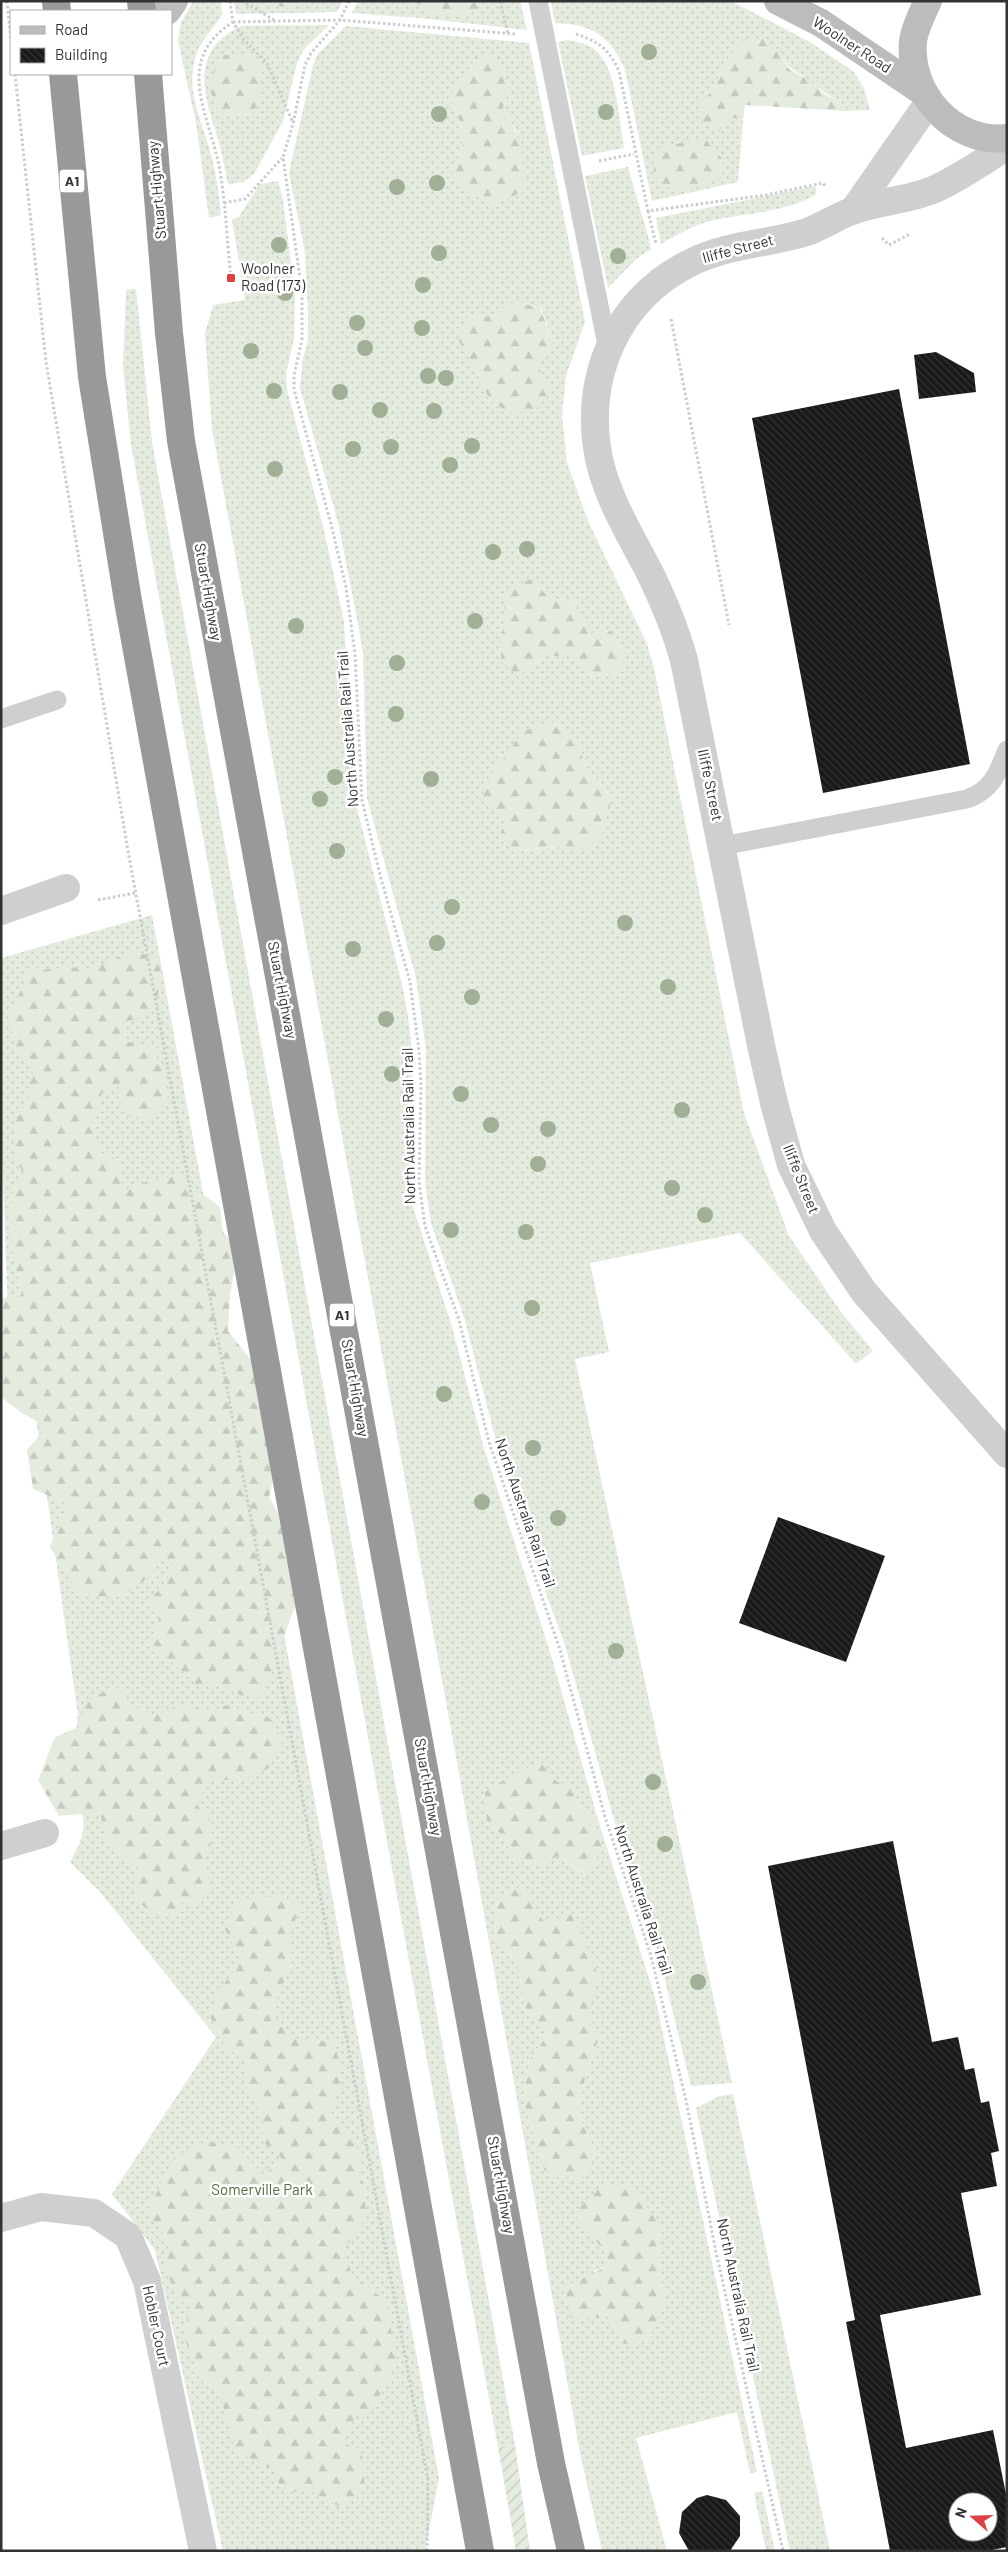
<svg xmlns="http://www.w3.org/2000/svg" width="1008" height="2552" font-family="Barlow,sans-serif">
<defs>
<pattern id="grass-dots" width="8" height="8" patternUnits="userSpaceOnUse" patternTransform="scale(1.25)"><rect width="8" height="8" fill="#e4ebdf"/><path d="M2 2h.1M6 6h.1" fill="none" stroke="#c4cac0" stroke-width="1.8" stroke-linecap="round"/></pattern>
<pattern id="forest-firs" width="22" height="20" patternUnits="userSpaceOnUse" patternTransform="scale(1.25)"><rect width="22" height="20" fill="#e4ebdf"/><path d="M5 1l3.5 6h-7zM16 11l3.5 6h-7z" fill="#c4cac0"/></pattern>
<pattern id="garden-furrows" width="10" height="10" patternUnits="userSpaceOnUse" patternTransform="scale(1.25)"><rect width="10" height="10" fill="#e4ebdf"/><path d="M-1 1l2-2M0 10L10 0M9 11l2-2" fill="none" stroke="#c4cac0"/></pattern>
<pattern id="building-back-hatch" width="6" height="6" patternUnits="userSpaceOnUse" patternTransform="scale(1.25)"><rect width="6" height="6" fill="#191919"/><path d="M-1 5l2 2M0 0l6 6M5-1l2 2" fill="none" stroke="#323232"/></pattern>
</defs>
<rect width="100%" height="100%" fill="#fff"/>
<path fill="url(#grass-dots)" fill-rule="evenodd" d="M193 1H221L222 15C214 27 204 37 198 50 182 88 203 121 212 158 217 177 219 196 221 215L209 218 196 123 178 41 181 23Z
M234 1H262L264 4 292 8 309 1H343L337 12 236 14Z
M358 1H520L527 30 419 18 352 13Z
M551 1H731L810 42 854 72 864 88 870 110 845 111 840 101C828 96 823 91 813 84 798 71 793 74 780 55L721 68 715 89 729 117 743 120 738 182 652 201 625 69C608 34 593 25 555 23Z
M329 25 304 49 297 63 283 121 254 174 243 182 228 184C225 169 222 154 218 139 204 95 188 52 241 26ZM222 55 252 114 222 115Z
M346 26 529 43 585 322 566 376 562 415 567 463 589 523 647 644 654 668 744 1113 789 1236 841 1312 873 1351 856 1364 740 1233 590 1263 609 1352 575 1359 732 2083 691 2086 658 1952 613 1816 565 1645 518 1517 496 1441 464 1317 431 1223 425 1182 426 1050 416 978 367 798 363 653 357 618 338 522 300 388 303 358 308 341V313L305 252 289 173 313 65 318 54ZM476 55H499L509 90 503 108 517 132 452 172 463 146 460 122 450 96 469 72ZM515 301 541 308 553 342 538 366 490 401 478 372 459 340 468 317 499 315ZM549 598 573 601 591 633 612 631 626 658 593 677 569 656H545L517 676 503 643 505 621ZM580 741 583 763 612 798 585 851 560 847 518 850 499 839 506 816Z
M568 40C577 42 586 43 594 49 617 66 619 120 624 148L582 156 558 42Z
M628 167C635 195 645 221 651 249L636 259 608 288 585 176Z
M278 181 283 200 295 295 294 338 286 374 287 389 323 526 344 622 355 801 402 984 408 1016 412 1052V1204L451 1323 483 1445 551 1655 599 1823 655 1997 757 2472 750 2473 737 2412 636 2438 667 2551H602L580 2453 455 1751 212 429 205 333 213 305 245 300 232 219 238 218 260 184ZM573 1786 579 1809 586 1875 558 1856 542 1864 511 1861 507 1839ZM521 1887 544 1922 599 1977 587 2013 599 2038 588 2067 577 2111 595 2153 583 2179 546 2175 523 2099 529 2061 549 2033 526 2011 517 1962 495 1937 497 1897ZM659 2225 658 2258 665 2298 624 2344 608 2317 594 2271 609 2265 604 2251Z
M816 186V194C787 213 744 213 711 221 693 225 677 235 661 244L656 218Z
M136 289 152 442 515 2445 498 2447 131 444 123 366 126 290Z
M152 915 439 2478 425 2551H223L155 2250 112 2194 216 2037 101 1893 70 1862C87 1833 90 1815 68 1788L78 1715 33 1397 8 1317 1 1123V958Z
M733 2094 830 2551H790L696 2108 720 2096Z
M762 2491 775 2551H766L754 2493Z"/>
<path fill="url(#forest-firs)" d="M262 1H309L292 8 264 4Z
M400 1H480L475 12 436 16 422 5Z
M763 38 780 55 790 70 812 82 825 95 840 101 845 111 745 105 743 120 729 117 719 131 703 124 700 102 715 89 721 68 741 42Z
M222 55 247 56 262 67 260 99 252 114 222 115C205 92 210 78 222 55Z
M476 55H499L509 90 503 108C523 141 524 154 523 192L493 204 466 192 452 172 463 146 460 122 450 96 469 72Z
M705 139 723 160 722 177 693 188 671 190 653 174 658 150 675 144Z
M514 301 540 308 553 342 538 366 550 389 535 412 511 413 490 401 478 372 458 340 468 317 498 315Z
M531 579 549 598 573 601 591 633 612 631 626 658 614 677H593L569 656H545L517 676 501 661 505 592Z
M555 722 580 741 583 763 612 798 603 832 585 852 560 847 518 850 499 839 506 816 482 801 485 784 523 731Z
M132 952 160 958C161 974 161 1005 146 1015 139 1019 130 1020 123 1022L128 1042 151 1048 166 1072 168 1104 158 1108 147 1120 125 1114 118 1087 103 1089 92 1126 101 1154 121 1161 123 1192 148 1181 178 1176 220 1207 223 1232 239 1250 230 1293 228 1331 255 1365 294 1434 274 1475 269 1497 283 1522 318 1565 299 1595 261 1699 240 1695 220 1684 198 1686 150 1642 160 1616 147 1602 164 1585 174 1564 157 1558 153 1574 121 1597 80 1596 50 1547 68 1504 33 1489 27 1450 47 1427 22 1413 1 1397V1299L17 1297 28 1291 19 1282 11 1241 13 1186 25 1178 12 1149 16 1120 27 1104 29 1077 37 1067 20 1056 8 1019 29 972 65 967 92 968Z
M121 1688 129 1703 152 1716 184 1704 208 1712 227 1705 271 1719 283 1742 269 1768 244 1780H208L197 1805 210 1820 211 1844 204 1863 211 1886 195 1906 181 1902 175 1917 154 1915 135 1899 138 1868 106 1842 101 1816 78 1814 59 1816 38 1780 55 1737 79 1727C84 1698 94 1694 121 1688Z
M540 1762 557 1782 573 1785 579 1809 593 1817 602 1848 587 1875 558 1856 542 1864 511 1861 507 1839 487 1822 485 1792 517 1772Z
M521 1887 544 1922 572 1914 599 1977 588 2013 599 2038 588 2067 577 2111 595 2153 583 2179 546 2175 523 2099 529 2061 549 2033 526 2011 517 1962 495 1937 497 1897Z
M280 1895 301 1906 290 1932 292 1968 279 1990 273 2017 292 2039 335 2042 342 2080 334 2099 330 2119 356 2139 367 2217 344 2249 352 2275 386 2301 396 2358 391 2375 370 2413 357 2415 340 2440 362 2454 365 2490 340 2507 311 2491 283 2492 273 2470 235 2451 221 2397 202 2382 184 2337 190 2307 177 2299 164 2263 169 2242 147 2212 175 2156 208 2141 237 2147 264 2175 282 2158 262 2141 263 2114 247 2092 246 2059 226 2049 209 2014 220 1989 241 1961 225 1929 238 1899Z
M603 2185 634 2188 659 2225 658 2258 665 2298 649 2341 624 2344 608 2317 571 2318 565 2287 609 2265 604 2251 574 2213Z"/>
<path fill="url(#garden-furrows)" d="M515 2445 530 2551H516L498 2447Z"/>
<path fill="url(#building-back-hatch)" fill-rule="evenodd" d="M936 352 974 373 976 392 919 399 914 355Z
M899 389 970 764 823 793 752 418Z
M778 1517 885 1556 846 1662 739 1623Z
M893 1841 932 2042 958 2037 965 2070 974 2068 981 2103 989 2101 999 2151 991 2153 997 2186 961 2193 981 2295 880 2315 906 2448 993 2430 1007 2499V2547L987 2551H890L846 2322 855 2320 768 1866ZM958 2502H988V2532H958Z
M707 2495 726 2500 740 2516V2536L730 2551H689L679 2533 682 2512 697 2498Z"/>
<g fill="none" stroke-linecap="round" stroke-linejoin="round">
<path stroke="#ccc" stroke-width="3" stroke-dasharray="2.5 2.5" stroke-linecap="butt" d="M7 1 11 41
M230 1 233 22 244 40 267 63 293 123
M242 1 274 20
M349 1 340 20 311 53 305 65 293 124 283 157 302 293V340L294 375V389L331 524 346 587 355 654 362 800 379 871 410 982 419 1051 421 1085 419 1182 425 1226 459 1320 489 1442 560 1650 605 1817 651 1956 686 2100 716 2252 783 2551
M500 1 508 34
M233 22 340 20 515 34
M576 34C599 42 608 48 619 71L648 211 766 195 823 183 825 186
M15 74 46 362 128 851 428 2480 427 2551
M599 161 634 154
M224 203 245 199 282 158
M648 211 656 244
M882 238 889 245 910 234
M231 278C227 243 226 206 220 171 211 116 171 62 233 22
M671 319 729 625
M98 900 135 893"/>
<path stroke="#cfcfcf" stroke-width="19" d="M538 1 608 350
M1 719 57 700
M722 846 967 799C992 790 998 773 1007 750"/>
<path stroke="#cfcfcf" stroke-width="28" d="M1007 146C984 161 960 178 935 189 910 200 880 201 854 210 838 216 823 226 807 232 769 244 728 244 692 262 616 299 583 378 599 459 608 500 632 538 651 575 664 602 676 631 684 660L761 1045 774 1103 791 1165 823 1231 864 1292 1007 1454
M853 211 929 102
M1 911 66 888
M1 1846 45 1833
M1 2218 41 2207 94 2213 128 2236 147 2281 203 2551"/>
<path stroke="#bcbcbc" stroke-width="28" d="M778 1 821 23 923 92
M928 1C922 14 915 27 913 41 908 93 953 144 1007 138
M167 11 174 1"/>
<path stroke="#999" stroke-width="28" d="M56 1 57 11
M141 1 142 11
M63 74 92 377 128 601 480 2551
M148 74 169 333 181 441 551 2463 571 2551"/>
</g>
<g fill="#a0af96">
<circle cx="649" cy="52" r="8"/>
<circle cx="606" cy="112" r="8"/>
<circle cx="439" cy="114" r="8"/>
<circle cx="437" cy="183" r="8"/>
<circle cx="397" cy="187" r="8"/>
<circle cx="279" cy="245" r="8"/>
<circle cx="439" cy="253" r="8"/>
<circle cx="618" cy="256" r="8"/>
<circle cx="423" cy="285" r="8"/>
<circle cx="285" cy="293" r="8"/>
<circle cx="357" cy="323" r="8"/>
<circle cx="422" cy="328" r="8"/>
<circle cx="365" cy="348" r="8"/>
<circle cx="251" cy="351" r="8"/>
<circle cx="428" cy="376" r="8"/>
<circle cx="446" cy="378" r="8"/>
<circle cx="274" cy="391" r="8"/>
<circle cx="340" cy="392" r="8"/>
<circle cx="380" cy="410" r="8"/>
<circle cx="434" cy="411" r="8"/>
<circle cx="472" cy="446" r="8"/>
<circle cx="391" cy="447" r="8"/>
<circle cx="353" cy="449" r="8"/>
<circle cx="450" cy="465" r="8"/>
<circle cx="275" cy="469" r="8"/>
<circle cx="527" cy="549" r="8"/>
<circle cx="493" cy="552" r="8"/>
<circle cx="475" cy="621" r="8"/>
<circle cx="296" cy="626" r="8"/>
<circle cx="397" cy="663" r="8"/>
<circle cx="396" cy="714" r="8"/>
<circle cx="335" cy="777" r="8"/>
<circle cx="431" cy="779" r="8"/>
<circle cx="320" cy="799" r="8"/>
<circle cx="337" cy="851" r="8"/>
<circle cx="452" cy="907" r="8"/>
<circle cx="625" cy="923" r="8"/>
<circle cx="437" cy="943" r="8"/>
<circle cx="353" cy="949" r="8"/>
<circle cx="668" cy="987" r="8"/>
<circle cx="472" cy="997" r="8"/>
<circle cx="386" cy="1019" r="8"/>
<circle cx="392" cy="1074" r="8"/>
<circle cx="461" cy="1094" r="8"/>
<circle cx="682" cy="1110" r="8"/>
<circle cx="491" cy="1125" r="8"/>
<circle cx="548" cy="1129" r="8"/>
<circle cx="538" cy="1164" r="8"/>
<circle cx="672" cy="1188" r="8"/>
<circle cx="705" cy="1215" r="8"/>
<circle cx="451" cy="1230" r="8"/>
<circle cx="526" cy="1232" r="8"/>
<circle cx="532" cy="1308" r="8"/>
<circle cx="444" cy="1394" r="8"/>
<circle cx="533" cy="1448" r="8"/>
<circle cx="482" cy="1502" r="8"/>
<circle cx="558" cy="1518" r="8"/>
<circle cx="616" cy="1651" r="8"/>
<circle cx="653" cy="1782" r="8"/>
<circle cx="665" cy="1844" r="8"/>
<circle cx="698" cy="1982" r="8"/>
</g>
<rect fill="#df3f40" stroke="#fff" stroke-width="2" x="226" y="273" width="10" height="10" rx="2.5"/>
<g text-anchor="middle" stroke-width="5" stroke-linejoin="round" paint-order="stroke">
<g fill="#fff" stroke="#707070" stroke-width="1">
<rect x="59.5" y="169.5" width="25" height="23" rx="4"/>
<rect x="329.5" y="1303.5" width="25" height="23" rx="4"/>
</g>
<g font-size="14" font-weight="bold" fill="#323232">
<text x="72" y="186">A1</text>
<text x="342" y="1320">A1</text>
</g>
<g font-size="15" fill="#323232" stroke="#fff">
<text transform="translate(852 45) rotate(33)" y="5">Woolner Road</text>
<text transform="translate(157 190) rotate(-95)" y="5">Stuart Highway</text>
<text transform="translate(738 249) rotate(-15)" y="5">Iliffe Street</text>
<text transform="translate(208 592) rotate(80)" y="5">Stuart Highway</text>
<text transform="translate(348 729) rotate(-94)" y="5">North Australia Rail Trail</text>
<text transform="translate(710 785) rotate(78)" y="5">Iliffe Street</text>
<text transform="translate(282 990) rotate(79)" y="5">Stuart Highway</text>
<text transform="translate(409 1126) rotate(-91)" y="5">North Australia Rail Trail</text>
<text transform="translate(801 1179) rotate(68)" y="5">Iliffe Street</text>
<text transform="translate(355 1388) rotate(80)" y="5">Stuart Highway</text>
<text transform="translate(525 1513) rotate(71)" y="5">North Australia Rail Trail</text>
<text transform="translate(428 1787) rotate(80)" y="5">Stuart Highway</text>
<text transform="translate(643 1900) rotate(72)" y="5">North Australia Rail Trail</text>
<text transform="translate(501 2185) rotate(80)" y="5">Stuart Highway</text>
<text transform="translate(738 2295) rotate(78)" y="5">North Australia Rail Trail</text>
<text transform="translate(156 2326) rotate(78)" y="5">Hobler Court</text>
</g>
<g font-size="15" fill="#323232" stroke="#fff" text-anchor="start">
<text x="241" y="274">Woolner<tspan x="241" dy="17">Road (173)</tspan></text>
</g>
<g font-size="15" fill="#526d40" stroke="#fff">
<text x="262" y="2195">Somerville Park</text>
</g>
</g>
<rect width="1008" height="2552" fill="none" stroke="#323232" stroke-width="5"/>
<rect x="10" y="10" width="162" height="65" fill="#ffffff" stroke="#adadad"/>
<rect x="20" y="26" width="25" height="8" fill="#bcbcbc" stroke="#adadad"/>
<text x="55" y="35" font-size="15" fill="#323232">Road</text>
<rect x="20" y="48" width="25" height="15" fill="url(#building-back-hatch)" stroke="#adadad"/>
<text x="55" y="60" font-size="15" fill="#323232">Building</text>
<g transform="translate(973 2517) rotate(290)"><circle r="24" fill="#ffffff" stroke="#adadad"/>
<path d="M0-4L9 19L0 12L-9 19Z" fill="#df3f40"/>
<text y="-8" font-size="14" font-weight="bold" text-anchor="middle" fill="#323232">N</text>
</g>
</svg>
